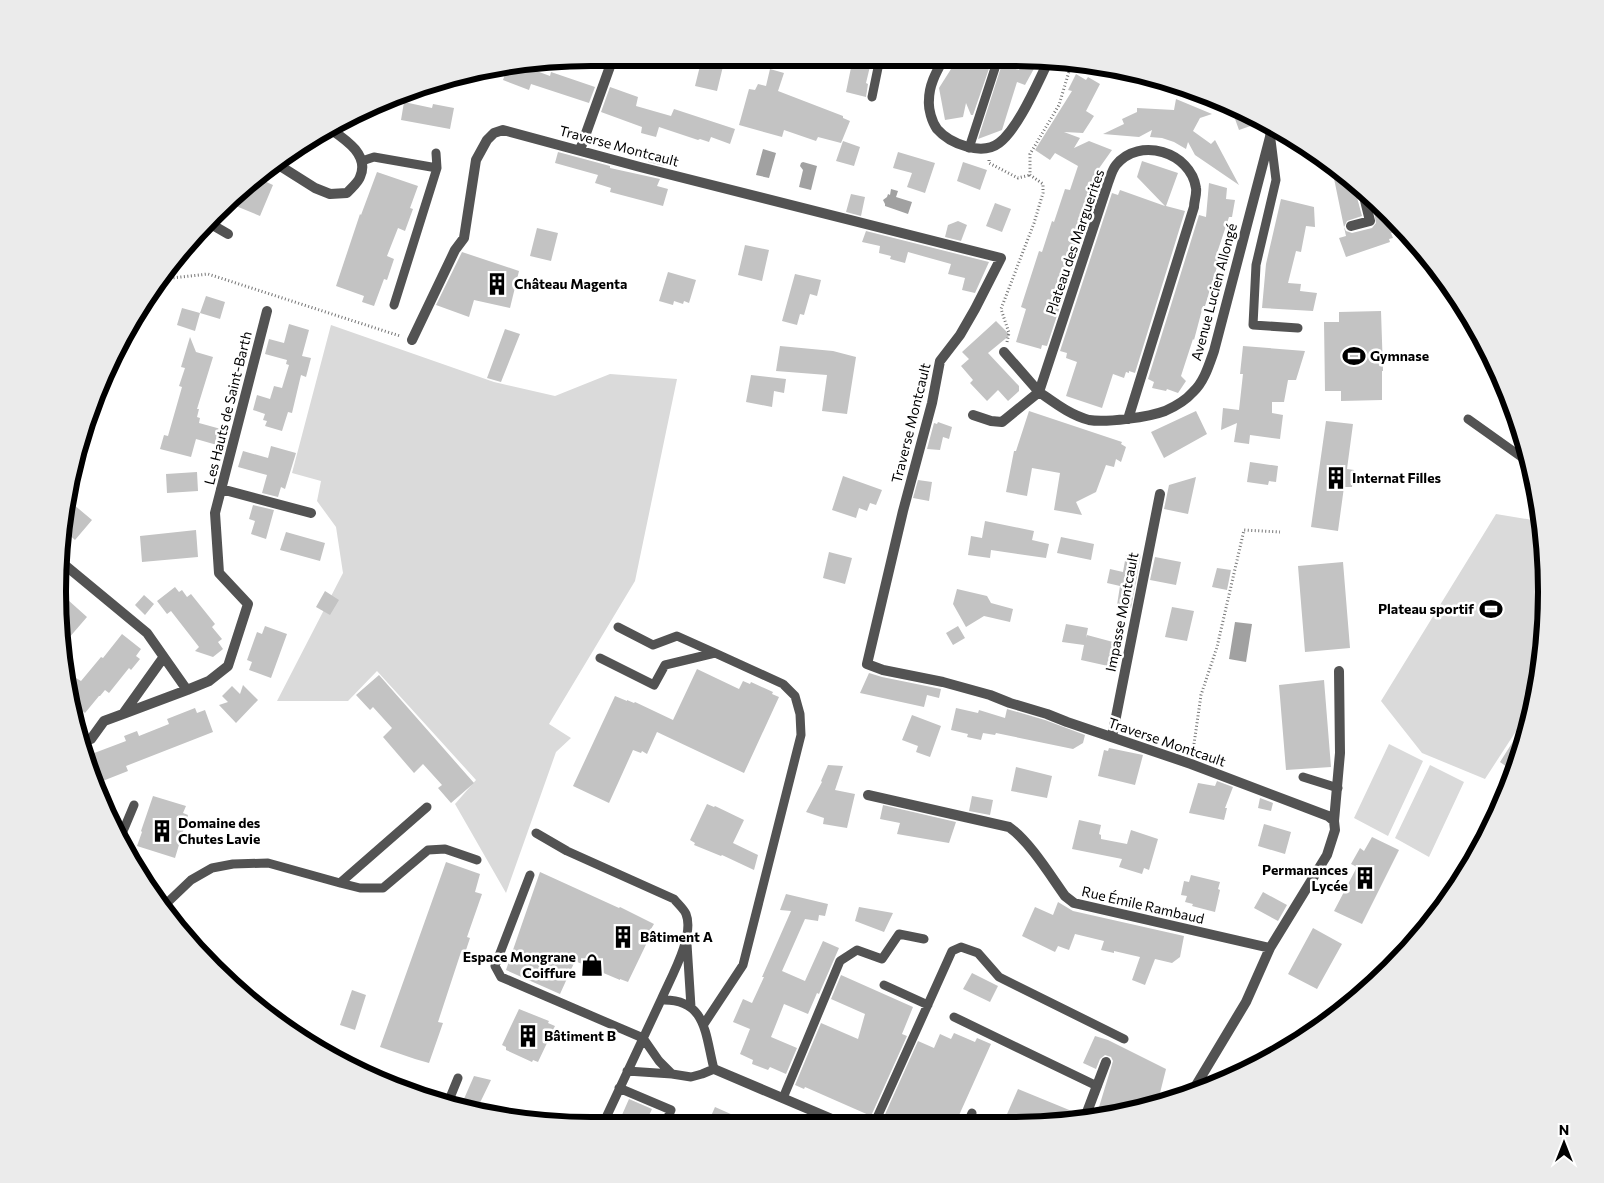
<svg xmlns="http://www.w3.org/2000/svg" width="1604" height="1183" font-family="Commissioner,sans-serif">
<rect width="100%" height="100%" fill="#fff"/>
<path fill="#dadada" d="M331 325 494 382 555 396 610 374 677 379 635 581 549 724 571 738 556 752 506 893 455 804 476 780 377 671 348 701H277L343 573 336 527 317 501 321 481 292 473Z
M1496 514 1539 521 1545 556 1542 661 1531 708 1485 779 1422 753 1381 701Z
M1389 744 1423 761 1388 836 1354 818Z
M1430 765 1464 782 1429 857 1395 838Z"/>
<path fill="#a1a1a1" d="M763 149 776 153 769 178 756 175Z
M803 162 817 166 811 190 799 187 803 170 800 166 801 163Z
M891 189 898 191 896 197 912 202 908 214 885 206V204L883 200 887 197 888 194 890 195Z
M1235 622 1252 624 1246 662 1229 659Z"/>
<path fill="#c3c3c3" d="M702 58H725L717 91 695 86Z
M853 58H872L866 83 868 84 866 97 846 92Z
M958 58H984L992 60 973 115H971L966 103 963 117 945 120 939 88Z
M1024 59 1036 65 1025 85 1017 82 1002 130 978 139 1002 64 1019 70Z
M523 66 550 76 551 72 595 87 589 103 531 84 529 90 503 80 507 69Z
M770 69 784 73 778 91 843 116V118L850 121 841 143 818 137 816 141 784 130 782 137 739 125 749 89 755 90 758 84 766 86Z
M1076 74 1086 80 1088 77 1100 84 1086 111 1094 116 1083 133 1064 132 1080 138 1074 148 1089 141 1112 150 1095 174 1097 175 1094 186 1099 188 1047 346 1042 345 1041 349 1016 342 1026 309 1021 307 1039 251 1042 252 1052 221 1054 222 1065 189 1070 190 1078 166 1055 153 1050 160 1035 150 1072 91 1068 90Z
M610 87 638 97 636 106 671 116 674 109 735 129 730 144 711 137 709 142 700 139 698 140 659 127 656 137 641 133 642 127 601 112Z
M1176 99 1212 114 1200 118 1193 131 1211 144 1215 140 1239 185 1195 155 1188 142 1186 149 1174 142 1162 138 1150 137 1152 130 1139 137 1103 134 1124 124 1122 119 1137 112V108L1174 110Z
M404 102 432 108 433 104 454 108 450 129 401 120Z
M1230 105 1244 113 1262 122 1239 130Z
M843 141 860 147 854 166 836 161Z
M558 152 610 166V168L660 179 657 186 668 189 663 206 610 192 611 188 595 183 598 175 555 163Z
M651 152 666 157 664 166 648 162Z
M898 152 935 163 925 193 907 187 912 173 893 168Z
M1142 161 1178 173 1166 206 1185 211 1135 373 1129 371V373L1126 372 1124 378 1113 374 1102 408 1066 396 1077 362 1066 358 1067 353 1060 351 1112 193 1118 195 1120 190 1165 206 1137 177Z
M963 162 987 170 980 190 957 181Z
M1331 164 1357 184 1355 190 1362 216 1347 221 1344 227Z
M377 172 418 186 410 208 413 209 405 231 398 228 387 256 394 259 387 280 384 279 374 306 362 302 364 296 336 286 360 214 361 215Z
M260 179 273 185 260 216 231 204Z
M1209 183 1227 188 1226 199 1235 200 1232 217H1229L1217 253 1221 254 1205 306H1203L1194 340 1193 339 1181 376 1186 381 1178 393 1167 389 1166 391 1152 388 1154 382 1148 379 1199 215 1206 217Z
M851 194 865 197 861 216 846 212Z
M1371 197 1389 216 1395 232 1391 233 1393 238 1389 239 1390 242 1346 257 1339 238 1346 236 1344 227 1346 231 1352 233 1372 228 1376 223Z
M1281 199 1314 207 1315 227 1306 226 1301 252 1296 251 1288 283 1301 284 1300 291 1317 293 1313 311 1262 308 1266 264Z
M995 203 1011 209 1002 232 986 226Z
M958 221 967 225 961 241 945 237 948 225Z
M537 228 558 233 551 261 530 256Z
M866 231 989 262 975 293 962 290 965 278 948 274 951 264 908 252 905 263 890 259 891 256 879 253 880 246 862 242Z
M745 245 769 250 762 281 738 275Z
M462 252 519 271 510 308 474 300 469 317 436 305Z
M668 272 696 280 689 303 684 301 683 304 674 301 673 305 659 301Z
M795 274 821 280 817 296 810 294 804 315 800 314 797 325 782 321Z
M206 296 225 302 220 319 200 313 195 331 177 325 182 308 200 313Z
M1381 311 1383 371H1382V400L1341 401V391H1325L1324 322H1339V312Z
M996 321 1010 335 988 353 1019 386V391L1008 401 998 390 987 401 970 383 973 380 961 366 969 359 962 352Z
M289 324 309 330 302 356 311 358 306 377 301 375 292 413 288 412 282 431 265 426 267 421 263 420 265 414 253 410 257 395 270 399 274 386 282 388 289 365 286 364 287 360 265 354 269 339 284 343Z
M505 329 520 334 501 382 487 378Z
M190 337 196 352 213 357 197 409H199L197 417 200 418 199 423 228 431 224 447 196 439 191 457 160 449 164 435 168 436 182 387 179 386 185 368 181 367Z
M780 346 833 351 856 357 847 414 822 411 827 375 776 371Z
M1243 346 1305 351 1296 380H1288L1284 402H1272V413L1283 415 1280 439 1250 435 1249 444 1234 442 1237 423 1221 430 1223 408 1239 410 1243 374H1240Z
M751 375 786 379 784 393 774 391 772 407 746 402Z
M1029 411 1122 442 1121 444 1126 447 1121 462 1116 459 1114 467 1106 465 1096 492 1076 502 1082 515 1054 510 1060 473 1032 468 1027 496 1006 492 1014 451H1016Z
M1196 411 1207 434 1164 458 1151 432Z
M1326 421 1353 424 1347 469 1354 470 1352 487H1344L1338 531 1311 527Z
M938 422 952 427 949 439 943 437 940 450 927 449 934 423 937 424Z
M271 446 296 453 285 489 281 487 278 497 262 493 267 475 238 467 243 451 268 458Z
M1250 462 1278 466 1276 482 1269 481 1268 485 1247 482Z
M197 472 198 491 167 493 166 474Z
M843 476 882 490 876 505 870 503 867 511 859 508 856 518 832 510Z
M1196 477 1188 514 1164 509 1169 485Z
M918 480 932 482 929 501 913 498Z
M67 499 92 520 75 540 64 530Z
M253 505 274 510 266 539 251 534 255 521 249 519Z
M985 521 1034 531 1032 540 1049 544 1046 558 991 550 990 558 968 555 971 536 982 538Z
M196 530 198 557 142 562 140 536Z
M286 532 325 543 320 561 280 550Z
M1061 537 1094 544 1091 560 1057 553Z
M829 552 852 558 845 584 823 578Z
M1137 553 1141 554 1131 608 1117 605 1120 586 1107 583 1110 569 1123 572 1126 555 1136 557Z
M1155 557 1181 562 1176 585 1150 580Z
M1343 562 1350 648 1305 652 1298 566Z
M1217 568 1231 570 1227 590 1212 587Z
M175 587 179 592 182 590 187 597 191 594 215 624 212 627 222 639 218 642 223 649 213 657 195 651 199 647 171 611 167 614 157 601Z
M957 589 987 596 991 603 1013 609 1010 622 984 616 966 627 953 604Z
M58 591 87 617 68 639 60 632Z
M325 591 339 600 330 615 316 607Z
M144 595 154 604 145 615 135 605Z
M1172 607 1194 611 1187 641 1165 637Z
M1066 624 1088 628 1086 638 1087 635 1113 642 1108 666 1081 660 1084 645 1062 642Z
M265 626 287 634 271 678 249 670 252 662 247 660 257 632 262 634Z
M958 626 965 638 953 645 946 633Z
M122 634 141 649 136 656 140 659 131 670 129 668 109 693 105 690 100 696H99L85 713 74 704 69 687 76 678 81 681 101 657 103 658Z
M697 669 739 689 743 681 750 684 751 682 773 692 772 694 779 697 744 773 657 732 647 754 642 751 641 753 633 750 609 803 573 786 615 696 627 701V700L634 703 635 702 673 720Z
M869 673 882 677 941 689 939 698 927 695 924 707 860 693Z
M379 675 474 783 451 803 438 788 442 785 423 764 414 773 383 737 392 728 373 707 370 710 356 695Z
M1324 680 1331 767 1286 770 1279 685Z
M243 685 258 700 236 723 219 705 228 702 222 696 232 686 240 694Z
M195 708 197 713 205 710 213 732 126 766 128 771 95 784 89 755 126 741 124 736 137 731 139 736 169 724 167 719Z
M956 708 978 713 979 710 1005 718 1007 709 1045 720 1085 735 1083 743 1073 749 996 733 995 735 983 733 981 740 967 737 968 734 951 730Z
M912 715 941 726 930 757 916 752 918 746 902 740Z
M1526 721 1528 722 1518 763 1514 772 1500 762Z
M1109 748 1143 755 1135 785 1098 776 1104 750 1108 751Z
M828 765 843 766 835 790 855 794 847 828 823 824 824 818 806 812 822 782 821 781Z
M1016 767 1052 776 1047 798 1011 791Z
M1217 781 1233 787 1225 808H1227L1224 820 1189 813 1198 783 1215 786Z
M153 796 186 806 183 813 188 815 175 858 137 846 142 832 141 831Z
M972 796 993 800 990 815 969 811Z
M1260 798 1273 803 1271 811 1258 808Z
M707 804 714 807 715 806 744 820 733 843 758 855 754 870 722 855 721 856 694 845 695 843 690 840Z
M883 805 956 822 949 843 897 834 900 823 880 819Z
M1079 820 1101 825 1099 834 1101 835V839L1127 844 1131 830 1158 839 1149 870 1144 868 1142 874 1119 867 1122 859 1072 849Z
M1264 824 1291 832 1285 854 1258 846Z
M1372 837 1399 850 1362 924 1334 911 1357 867 1351 864 1360 848 1364 851Z
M446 862 480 874 475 892 482 894 467 937 470 938 465 953 461 952 438 1022 443 1023 429 1063 415 1059 380 1047Z
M540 872 619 908 620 907 654 924 651 929 653 930 628 982 620 979V980L575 961 560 994 506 970Z
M1191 875 1220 882 1218 889 1220 890 1215 912 1192 906 1193 904 1185 902 1187 896 1181 895 1184 881 1189 882Z
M1263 892 1287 905 1278 921 1254 908Z
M786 894 828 904 825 916 819 915 818 921 805 919 782 971 805 981 823 941 839 948 819 994 817 993 808 1014 784 1004 771 1037 797 1048 786 1074 770 1067 768 1070 752 1064 753 1060 740 1054 750 1029 733 1022 743 999 752 1003 764 977H762L791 911 780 910Z
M1058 902 1073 911 1184 936 1180 957 1172 963 1155 959 1145 985 1132 980 1140 957 1114 951V953L1101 950 1104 941 1075 934 1069 950 1058 946 1055 952 1022 936 1035 907 1053 915Z
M859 907 893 913 884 932 855 921Z
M1313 928 1342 944 1317 989 1288 974Z
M972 973 998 986 990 1002 963 989Z
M841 975 913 1007 902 1034 907 1036 871 1116 805 1087 804 1089 795 1085 821 1023 858 1039 865 1014 831 999Z
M352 990 366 995 355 1030 340 1025Z
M519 1009 549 1021 548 1023 555 1026 538 1062 533 1060 532 1062 506 1050V1047L502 1045Z
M954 1033 975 1042 977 1038 991 1044 956 1122 882 1121 918 1041 934 1048 940 1034 951 1039Z
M1095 1036 1108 1040 1166 1069 1158 1101 1096 1117 1113 1061 1111 1057 1105 1055 1100 1059 1096 1069 1083 1063Z
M474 1076 491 1080 476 1111 460 1108Z
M1018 1089 1079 1114 1077 1121H1004Z
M629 1099 652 1109 645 1124H618Z
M715 1107 751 1123H708Z"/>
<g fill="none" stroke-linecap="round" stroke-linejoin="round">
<path stroke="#757575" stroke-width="3" stroke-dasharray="1 2.5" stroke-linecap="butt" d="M989 160V163L1018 178 1030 175
M163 279 208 274 400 336
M1007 342 1009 333 1001 309 1034 223 1043 193V184L1030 175V154L1059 105 1071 65
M1193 751 1201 695 1217 647 1244 530 1280 532"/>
<path stroke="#535353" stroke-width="9" d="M872 97 880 58
M1271 140 1276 180 1256 265 1253 325 1298 328
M969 148 996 65
M362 161 374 157 437 168
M394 305 437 168 436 153
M1468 419 1530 463
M618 627 653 645 677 636 715 653
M600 658 654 685 665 665 715 653 783 684 795 696 800 714 801 735 743 965 704 1024
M1303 777 1338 788
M536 833 567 851 674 899C678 904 684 909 686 914 695 936 670 979 661 1000
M121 836 134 805
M530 875 495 966 501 977 643 1038 659 1061 672 1074
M340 883 360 888H383L428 850 445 849 477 860
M164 909 169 901 191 880 212 868 233 864 268 863 340 883 427 807
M687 944 691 1007
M884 985 928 1005
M954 1017 1097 1086
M619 1088 671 1110 665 1124
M783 1098 840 961 857 950 882 959 899 934 924 939
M447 1105 458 1078
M994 1121V1120
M875 1122 952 951 961 947 978 953 999 977 1124 1039
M968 1122 972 1113
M603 1124 661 1000C707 998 705 1035 714 1069L702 1074 691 1077 672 1074 627 1071"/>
<path stroke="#535353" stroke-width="10" d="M944 58C937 71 929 84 929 100 928 109 932 122 937 129 950 144 982 156 999 143 1018 129 1037 84 1048 62
M580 150 613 58
M277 164 315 188 330 194 347 193C351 188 358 183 360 177 370 155 345 139 329 128
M209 223 228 234
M1351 226 1370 221 1362 188
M412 340 455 250 464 238 476 160 487 140 494 133 503 130 640 167 1001 258 975 309 960 335 940 361 932 403 903 511 867 664 883 670 943 682 990 695 1010 703 1047 714 1067 722 1191 764 1328 816 1334 821
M973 415 991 421 1002 422 1039 392 1004 352
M1128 419 1194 207C1194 201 1197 194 1196 188 1191 152 1139 136 1116 165 1112 170 1110 178 1108 183L1039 392C1055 403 1070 415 1089 420 1106 423 1149 417 1165 411 1174 407 1186 400 1193 392 1204 382 1209 365 1214 351L1270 137 1271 127
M221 489 311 513
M60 561 147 633 187 690 209 681 228 666 248 604 219 573 215 513 267 311
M123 714 187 690
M1112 737 1160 494
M84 742 91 739 104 721 123 714 163 658
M868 795 1009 827C1030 842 1050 875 1065 896L1074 903 1270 948
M714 1069 839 1122
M1192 1092 1246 1002 1270 948 1327 855 1335 830 1334 821 1340 753 1339 671
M1084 1120 1106 1062"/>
</g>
<defs>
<symbol id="building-bare" viewBox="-9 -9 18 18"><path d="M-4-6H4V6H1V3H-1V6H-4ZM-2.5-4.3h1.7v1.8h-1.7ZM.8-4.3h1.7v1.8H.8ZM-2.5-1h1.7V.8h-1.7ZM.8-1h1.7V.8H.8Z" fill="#000" stroke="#fff" stroke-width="2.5" paint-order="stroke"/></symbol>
<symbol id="stadium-bare" viewBox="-9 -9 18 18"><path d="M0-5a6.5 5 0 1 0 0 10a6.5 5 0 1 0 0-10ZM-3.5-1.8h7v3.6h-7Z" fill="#000" stroke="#fff" stroke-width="2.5" paint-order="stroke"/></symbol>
<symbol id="shop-bare" viewBox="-9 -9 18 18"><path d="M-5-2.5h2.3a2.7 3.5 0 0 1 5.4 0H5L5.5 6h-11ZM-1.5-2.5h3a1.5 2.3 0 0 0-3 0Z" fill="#000" stroke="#fff" stroke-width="2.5" paint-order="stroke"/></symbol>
</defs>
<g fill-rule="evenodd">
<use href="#building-bare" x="481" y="268" width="32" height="32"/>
<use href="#stadium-bare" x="1338" y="340" width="32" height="32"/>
<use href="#building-bare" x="1320" y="462" width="32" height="32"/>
<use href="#stadium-bare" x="1475" y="593" width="32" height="32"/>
<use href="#building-bare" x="146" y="815" width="32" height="32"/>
<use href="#building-bare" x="1349" y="862" width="32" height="32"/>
<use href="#building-bare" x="607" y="921" width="32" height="32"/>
<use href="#shop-bare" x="576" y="949" width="32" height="32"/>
<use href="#building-bare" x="512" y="1020" width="32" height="32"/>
</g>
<g text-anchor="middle" stroke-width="5" stroke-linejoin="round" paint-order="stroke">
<g font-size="14" fill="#000" stroke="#fff">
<text transform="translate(619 146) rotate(15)" y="5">Traverse Montcault</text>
<text transform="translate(1075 242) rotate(-71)" y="5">Plateau des Marguerites</text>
<text transform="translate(1214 292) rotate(-75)" y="5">Avenue Lucien Allongé</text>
<text transform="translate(228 408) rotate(-76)" y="5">Les Hauts de Saint-Barth</text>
<text transform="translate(911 423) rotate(-76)" y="5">Traverse Montcault</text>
<text transform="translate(1122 612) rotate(-79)" y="5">Impasse Montcault</text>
<text transform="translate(1167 742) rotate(19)" y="5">Traverse Montcault</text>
<text transform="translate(1143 905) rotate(13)" y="5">Rue Émile Rambaud</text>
</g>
<g font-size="14" font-weight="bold" fill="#000" stroke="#fff" text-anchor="start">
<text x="514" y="289">Château Magenta</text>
<text x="1370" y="361">Gymnase</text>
<text x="1352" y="483">Internat Filles</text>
<text x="1474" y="614" text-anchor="end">Plateau sportif</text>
<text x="178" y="828">Domaine des<tspan x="178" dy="16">Chutes Lavie</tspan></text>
<text x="1348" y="875" text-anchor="end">Permanances<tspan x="1348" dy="16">Lycée</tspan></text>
<text x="640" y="942">Bâtiment A</text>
<text x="576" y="962" text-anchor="end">Espace Mongrane<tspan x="576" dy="16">Coiffure</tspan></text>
<text x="544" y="1041">Bâtiment B</text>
</g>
</g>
<path d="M0 0H1604V1183H0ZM591 66H1013A525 525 0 0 1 1538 591V592A525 525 0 0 1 1013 1117H591A525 525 0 0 1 66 592V591A525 525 0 0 1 591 66Z" fill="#ebebeb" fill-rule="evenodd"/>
<path fill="none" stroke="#000" stroke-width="6" d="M591 66H1013A525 525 0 0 1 1538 591V592A525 525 0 0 1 1013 1117H591A525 525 0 0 1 66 592V591A525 525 0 0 1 591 66Z"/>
<g transform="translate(1564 1143)" stroke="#ffffff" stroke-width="4" paint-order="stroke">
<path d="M0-4L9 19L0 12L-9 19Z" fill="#000000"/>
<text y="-8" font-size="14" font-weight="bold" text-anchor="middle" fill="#000000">N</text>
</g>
</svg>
